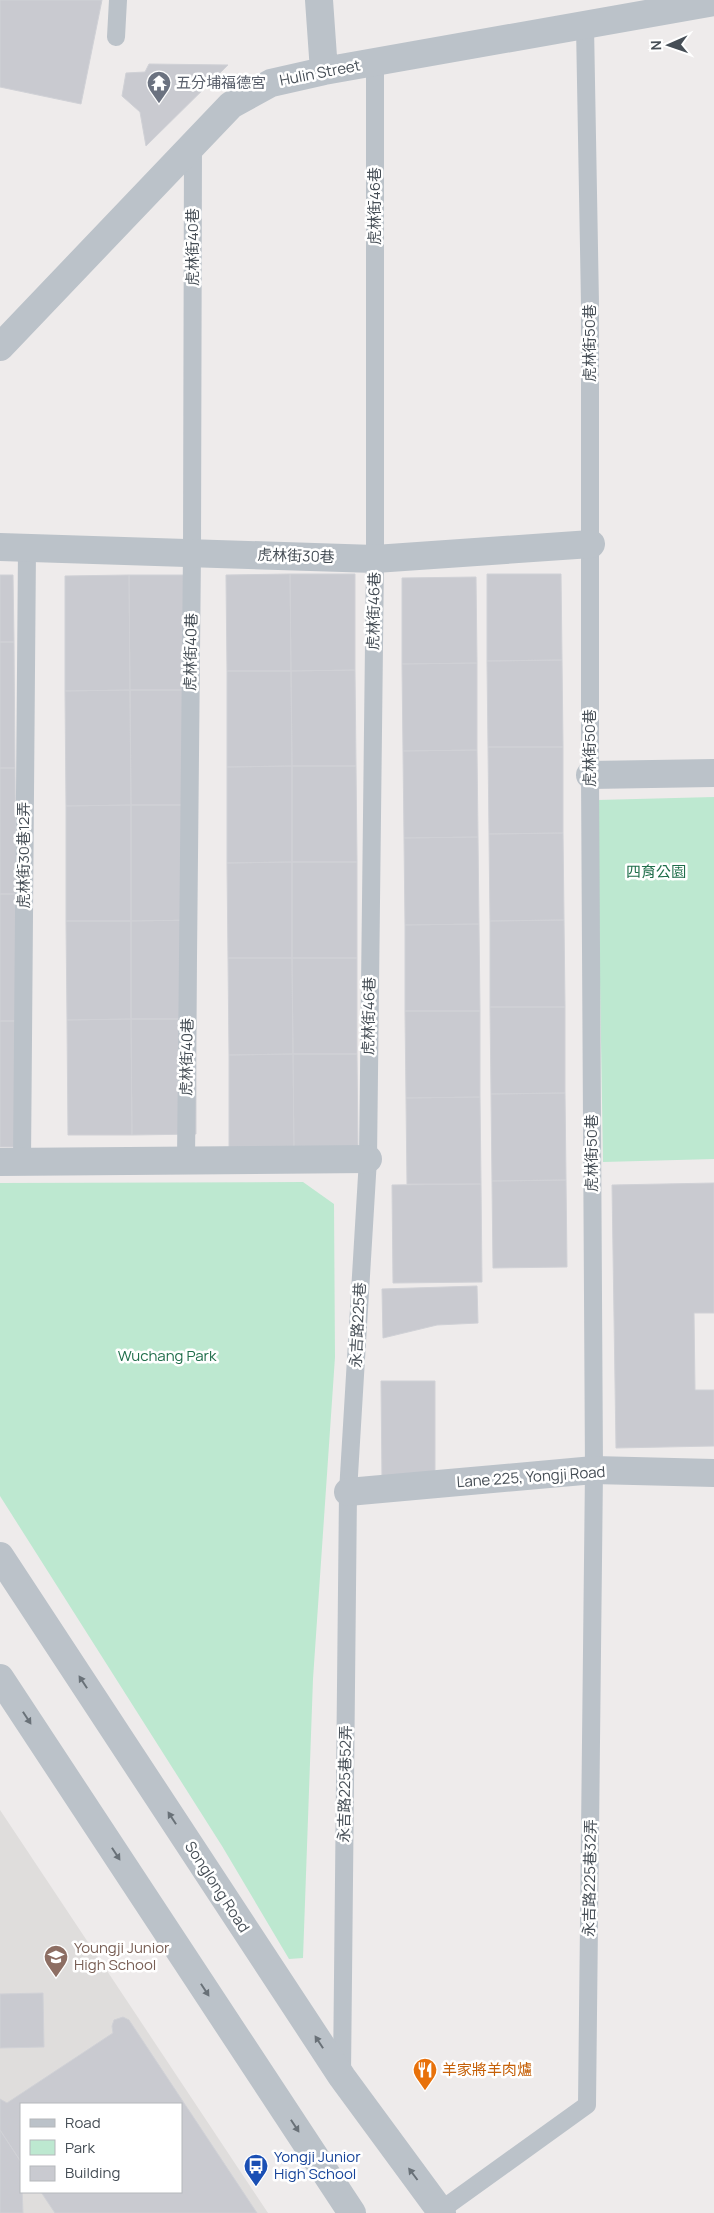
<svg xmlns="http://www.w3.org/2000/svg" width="714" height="2213" font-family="Manrope,'Noto Sans TC',sans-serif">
<rect width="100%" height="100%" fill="#eeebeb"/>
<path fill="#dfdddc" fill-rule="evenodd" d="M0 1810 28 1852 268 2213H0ZM21 2104H181V2192H21Z"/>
<path fill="#bde8d0" d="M714 797V1159L603 1162 597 800Z
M303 1182 334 1204 335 1357 313 1679 303 1958 289 1959 222 1846 0 1496V1183Z"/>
<path fill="#c9cad0" stroke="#d0d1d6" d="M0 0H102L81 104 0 87Z
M149 64 228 65 146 146 140 112 122 96 126 73 145 72Z
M290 574 291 671H227L226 575Z
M290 574H355V670L291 671Z
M487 574H561L562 660 487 661Z
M0 575H13L14 642H0Z
M129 575H194V690H130Z
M129 575 130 690 65 691V576Z
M476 577 477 663 402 664V578Z
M0 642H14L15 768H0Z
M562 660 563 747H488L487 661Z
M477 663V750L403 751 402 664Z
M355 670 356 766H292L291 671Z
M227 671H291L292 766 227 767Z
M130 690H194L195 805H131Z
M130 690 131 805 66 806 65 691Z
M488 747H563V833L489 834Z
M477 750 478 837 404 838 403 751Z
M292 766V862L227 863V767Z
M292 766H356L357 862H292Z
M0 768H15L16 894H0Z
M131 805H195L196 920 131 921Z
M131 805V921H66V806Z
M563 833 564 920 490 921 489 834Z
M478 837 479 924 405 925 404 838Z
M292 862V958H228L227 863Z
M292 862H357V958H292Z
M0 894H16L18 1021H0Z
M196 920V1019H131V921Z
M564 920 565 1007H490V921Z
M66 921H131V1019L67 1020Z
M479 924 480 1011H405V925Z
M228 958H292L293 1054 229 1055Z
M292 958H357V1054H293Z
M490 1007H565V1093L491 1094Z
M405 1011H480V1097L406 1098Z
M131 1019H196V1134L132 1135Z
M131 1019 132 1135H68L67 1020Z
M0 1021H18L20 1147H0Z
M293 1054 294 1150H229V1055Z
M293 1054H357L358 1150H294Z
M565 1093 566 1180 492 1181 491 1094Z
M480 1097 481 1184H407L406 1098Z
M566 1180 567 1267 493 1268 492 1181Z
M714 1183V1313H694L695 1390H714V1446L616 1448 612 1185Z
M481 1184 482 1282 393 1283 392 1185Z
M477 1286 478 1323 437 1325 383 1338 382 1289Z
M381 1381H435V1479L382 1480Z
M43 1993 44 2047 0 2048V1994Z
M123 2017 129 2020 257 2213H55L41 2192H181V2104H21V2162L0 2130V2099L7 2103 113 2033 112 2026 114 2020Z
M0 2130 21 2162 23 2213H0Z"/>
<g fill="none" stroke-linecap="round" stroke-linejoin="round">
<path stroke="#bbc2c9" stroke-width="18" d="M116 37 118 0
M186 1160 192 552 193 144
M22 1162 27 548
M342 2074 348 1492 368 1159 375 559V63
M441 2210 587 2105 594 1470 590 775V304L585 26"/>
<path stroke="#bbc2c9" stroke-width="28" d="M319 0 324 71
M0 347 231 105 271 83 324 71 714 2
M0 547 375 559 591 544
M590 775 714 773
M0 1162 368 1159
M348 1492 594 1470 714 1473"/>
<path stroke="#bbc2c9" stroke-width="28" d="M0 1556 342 2077 442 2213
M0 1678 352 2213"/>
</g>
<defs><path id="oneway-solid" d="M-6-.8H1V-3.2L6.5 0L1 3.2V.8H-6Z" transform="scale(1.25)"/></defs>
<g fill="#697178">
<use href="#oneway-solid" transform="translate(83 1682) rotate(-123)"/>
<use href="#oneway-solid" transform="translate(27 1718) rotate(57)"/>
<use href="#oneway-solid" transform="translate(172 1818) rotate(-123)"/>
<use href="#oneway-solid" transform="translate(116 1854) rotate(57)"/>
<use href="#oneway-solid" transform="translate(205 1990) rotate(57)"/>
<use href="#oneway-solid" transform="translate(319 2042) rotate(-123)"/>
<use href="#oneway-solid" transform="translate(295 2126) rotate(57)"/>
<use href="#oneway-solid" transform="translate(413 2174) rotate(-127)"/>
</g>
<defs>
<symbol id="temple-pin" viewBox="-11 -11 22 30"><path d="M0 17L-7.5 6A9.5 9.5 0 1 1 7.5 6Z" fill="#6b7280" stroke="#fff"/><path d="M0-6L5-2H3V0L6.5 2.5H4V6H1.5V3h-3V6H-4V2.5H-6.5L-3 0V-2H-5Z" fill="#fff"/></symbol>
<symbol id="school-pin" viewBox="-11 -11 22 30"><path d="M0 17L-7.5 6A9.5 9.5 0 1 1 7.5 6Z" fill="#8d6e63" stroke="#fff"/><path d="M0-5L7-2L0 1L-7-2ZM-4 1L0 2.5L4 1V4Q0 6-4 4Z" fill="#fff"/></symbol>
<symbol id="restaurant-pin" viewBox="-11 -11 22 30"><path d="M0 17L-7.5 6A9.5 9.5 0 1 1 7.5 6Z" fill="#e8710a" stroke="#fff"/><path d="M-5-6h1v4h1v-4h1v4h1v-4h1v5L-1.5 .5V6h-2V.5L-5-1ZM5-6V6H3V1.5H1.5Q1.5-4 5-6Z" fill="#fff"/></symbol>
<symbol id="bus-pin" viewBox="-11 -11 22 30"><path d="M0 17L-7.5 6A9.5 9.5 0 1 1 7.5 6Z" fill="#1a4fb4" stroke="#fff"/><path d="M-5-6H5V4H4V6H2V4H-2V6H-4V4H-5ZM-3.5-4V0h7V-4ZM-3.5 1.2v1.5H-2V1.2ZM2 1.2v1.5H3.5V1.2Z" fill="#fff"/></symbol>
</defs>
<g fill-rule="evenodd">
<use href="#temple-pin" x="145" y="69" width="28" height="38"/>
<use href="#school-pin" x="42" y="1943" width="28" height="38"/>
<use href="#restaurant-pin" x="411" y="2056" width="28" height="38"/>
<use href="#bus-pin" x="242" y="2152" width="28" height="38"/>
</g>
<g text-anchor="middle" stroke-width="5" stroke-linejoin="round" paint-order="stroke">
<g font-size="15" fill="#464e56" stroke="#fff">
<text transform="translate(320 73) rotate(-11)" y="5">Hulin Street</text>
<text transform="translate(375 206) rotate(-90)" y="5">虎林街46巷</text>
<text transform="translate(193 247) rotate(-90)" y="5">虎林街40巷</text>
<text transform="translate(590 343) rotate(-90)" y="5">虎林街50巷</text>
<text transform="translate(296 556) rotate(2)" y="5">虎林街30巷</text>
<text transform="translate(374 611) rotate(-89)" y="5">虎林街46巷</text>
<text transform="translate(191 652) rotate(-89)" y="5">虎林街40巷</text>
<text transform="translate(590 748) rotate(-90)" y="5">虎林街50巷</text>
<text transform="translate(24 855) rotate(-90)" y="5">虎林街30巷12弄</text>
<text transform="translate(369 1016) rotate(-89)" y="5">虎林街46巷</text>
<text transform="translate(187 1057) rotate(-89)" y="5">虎林街40巷</text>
<text transform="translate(592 1153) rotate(-90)" y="5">虎林街50巷</text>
<text transform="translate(358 1325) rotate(-87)" y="5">永吉路225巷</text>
<text transform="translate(531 1477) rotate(-4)" y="5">Lane 225, Yongji Road</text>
<text transform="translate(345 1784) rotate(-89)" y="5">永吉路225巷52弄</text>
<text transform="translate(590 1878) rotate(-89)" y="5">永吉路225巷32弄</text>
<text transform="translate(217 1887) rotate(57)" y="5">Songlong Road</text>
</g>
<g font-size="15" fill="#5b616d" stroke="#fff" text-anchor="start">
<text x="176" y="88">五分埔福德宮</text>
</g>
<g font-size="15" fill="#206e4b" stroke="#fff">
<text x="656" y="877">四育公園</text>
<text x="167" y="1361">Wuchang Park</text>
</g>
<g font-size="15" fill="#785e54" stroke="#fff" text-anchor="start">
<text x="74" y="1953">Youngji Junior<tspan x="74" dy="17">High School</tspan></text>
</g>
<g font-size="15" fill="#c56008" stroke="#fff" text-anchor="start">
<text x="442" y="2075">羊家將羊肉爐</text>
</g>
<g font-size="15" fill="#164399" stroke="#fff" text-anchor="start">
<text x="274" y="2162">Yongji Junior<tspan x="274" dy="17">High School</tspan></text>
</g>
</g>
<rect x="20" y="2103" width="162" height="90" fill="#ffffff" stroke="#b5b8bb"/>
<rect x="30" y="2119" width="25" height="8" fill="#bbc2c9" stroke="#b5b8bb"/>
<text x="65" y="2128" font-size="15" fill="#464e56">Road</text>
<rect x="30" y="2140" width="25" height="15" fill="#bde8d0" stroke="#b5b8bb"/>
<text x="65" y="2153" font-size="15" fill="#464e56">Park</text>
<rect x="30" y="2166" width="25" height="15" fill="#c9cad0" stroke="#b5b8bb"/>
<text x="65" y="2178" font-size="15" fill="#464e56">Building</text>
<g transform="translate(669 45) rotate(268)" stroke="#ffffff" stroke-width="4" paint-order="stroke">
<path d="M0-4L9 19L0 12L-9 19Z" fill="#464e56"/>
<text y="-8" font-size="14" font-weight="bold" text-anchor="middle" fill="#464e56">N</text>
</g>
</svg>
